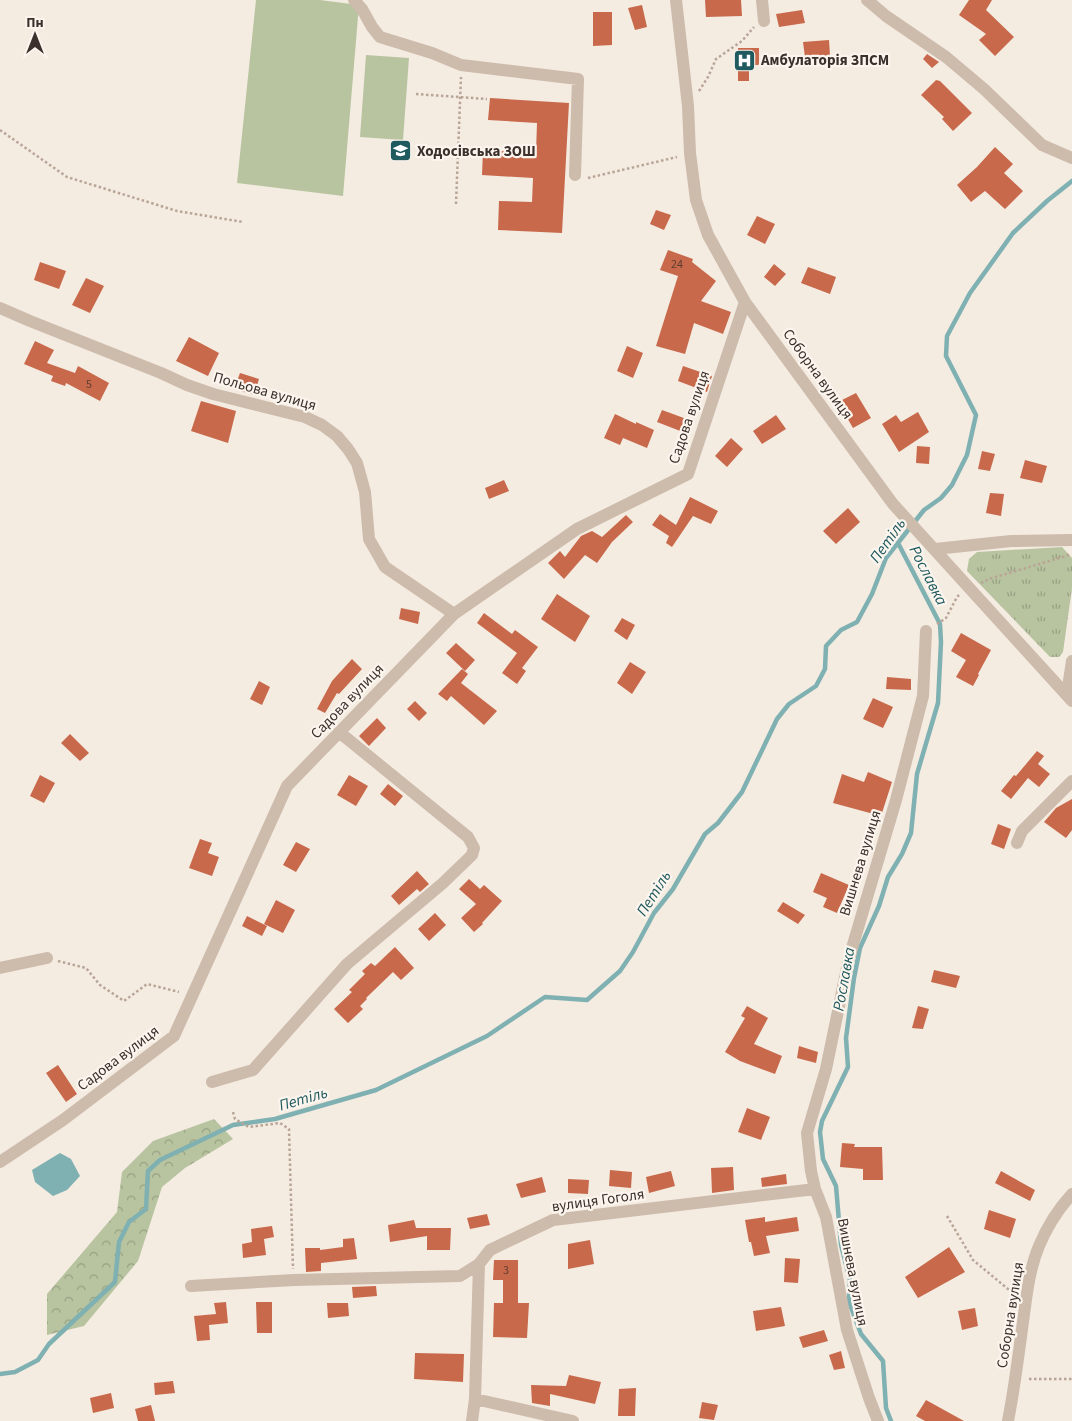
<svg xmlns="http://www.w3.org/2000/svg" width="1072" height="1421" font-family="'Source Sans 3',sans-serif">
<defs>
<pattern id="forest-crowns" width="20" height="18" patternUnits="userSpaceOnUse" patternTransform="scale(1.25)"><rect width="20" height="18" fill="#b8c4a0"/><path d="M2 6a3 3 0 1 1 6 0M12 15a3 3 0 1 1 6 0" fill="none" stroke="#97a083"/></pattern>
<pattern id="park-tufts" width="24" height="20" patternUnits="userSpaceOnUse" patternTransform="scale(1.25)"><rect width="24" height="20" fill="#b8c4a0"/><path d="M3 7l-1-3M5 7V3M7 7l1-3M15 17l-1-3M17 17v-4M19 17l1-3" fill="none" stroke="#97a083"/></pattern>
</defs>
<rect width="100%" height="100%" fill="#f4ebe1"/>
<path fill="url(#forest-crowns)" d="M214 1119 233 1139 185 1168 162 1187 138 1261 84 1326 47 1335V1294L117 1212 122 1172 153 1141Z"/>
<path fill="url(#park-tufts)" d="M1062 547 1072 558V588L1063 652 1059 657H1050L967 571 969 559 977 552Z"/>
<path fill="#b8c4a0" d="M256 0H320L359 5 343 196 237 183Z
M366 55 409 58 403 140 360 137Z"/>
<path fill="#7fb0b2" d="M60 1153 71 1159 80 1176 67 1190 53 1196 35 1182 32 1170Z"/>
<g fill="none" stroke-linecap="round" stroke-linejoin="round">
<path stroke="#7fb0b2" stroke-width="4.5" d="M0 1374 15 1372 38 1360 49 1344 115 1282 119 1242 129 1222 146 1209 148 1171 160 1160 233 1125 275 1119 376 1090 487 1036 545 997 587 1000 620 971 633 952 654 913 673 889 705 834 718 823 742 792 777 719 789 704 816 686 825 669 826 646 841 630 857 622 872 594 886 558 924 510 941 498 952 485 967 455 976 415 946 356 947 336 970 293 1013 233 1047 201 1072 181
M891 1421 886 1408 883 1361 861 1334 849 1302 850 1280 841 1245 836 1186 823 1159 820 1132 822 1121 848 1067 846 1038 854 978 860 948 879 906 888 877 902 854 911 833 917 774 938 703 941 642 940 624 898 543"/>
</g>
<path fill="#c8694b" d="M705 0H741L742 16 706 17Z
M969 0H992L986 10 1014 37 995 56 979 40 986 34 959 15Z
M642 5 647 27 635 30 628 8Z
M802 10 805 23 779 27 776 14Z
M593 12H612V45L593 46Z
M829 40 830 56 805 57 803 42Z
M738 48H759V65H749V81H738Z
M927 54 939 62 932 68 923 59Z
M936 80 940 81 972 113 953 131 942 119 944 117 921 95Z
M490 98 569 103 562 233 498 230 499 201 532 202 533 178 482 175 483 150 536 153 537 123 488 120Z
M995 147 1013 164 1004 173 1023 191 1005 209 985 191 971 202 957 185 977 167Z
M656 210 671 215 664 230 650 224Z
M757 216 775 224 765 244 747 235Z
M668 250 693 259 692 262 716 281 701 301 731 312 723 334 694 323 685 354 656 346 678 276 660 270Z
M40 262 66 271 59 289 34 280Z
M774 264 786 274 775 286 764 277Z
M808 267 836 277 830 294 801 283Z
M86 278 104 286 90 313 72 305Z
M189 337 219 353 208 376 176 361Z
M35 341 54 350 47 363 75 373 78 366 109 383 100 401 66 383 65 386 51 381 53 376 24 364Z
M627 346 643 353 633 378 617 371Z
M683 366 712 376 707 392 678 381Z
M240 373 259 379 254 395 234 389Z
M856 393 871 418 853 428 838 402Z
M201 401 236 411 228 443 191 431Z
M662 410 692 421 688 434 657 422Z
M918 412 929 432 899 452 882 424 896 415 901 422Z
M615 414 636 424V422L654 430 647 448 623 438 620 445 604 438Z
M776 415 786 429 762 444 753 431Z
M731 438 743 449 727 467 715 456Z
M917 446 930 447 929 464 916 463Z
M982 451 995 454 990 471 978 469Z
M1025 460 1047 466 1042 483 1020 478Z
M504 480 509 491 489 499 485 488Z
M990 493 1004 494 1001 516 986 513Z
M690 497 718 511 711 524 693 516 672 547 666 543 669 536 652 525 660 514 676 525Z
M848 508 860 522 836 544 823 531Z
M626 515 633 522 612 542 597 563 585 555 564 579 548 563 560 551 565 557 581 536 592 531 602 537Z
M557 594 590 616 575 642 541 619Z
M401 608 420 612 418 624 399 619Z
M484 613 512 634 515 630 538 647 522 668 526 671 517 684 502 673 517 653 477 623Z
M622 618 635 625 627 640 614 631Z
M961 633 991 650 978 674 979 675 973 686 956 677 966 660 951 651Z
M456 643 475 660 465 671 446 653Z
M352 659 362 669 339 694 337 693 325 713 317 709 332 681Z
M630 662 646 672 632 694 617 683Z
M462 669 468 674 461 683 497 711 484 725 451 696 447 701 438 694Z
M887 677 911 679V690L886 689Z
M259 681 270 687 262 705 250 699Z
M873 698 893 707 883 728 863 719Z
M415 701 427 713 419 721 407 709Z
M377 718 386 728 369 746 359 736Z
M70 734 89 753 80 761 61 743Z
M1037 751 1044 756 1038 764 1050 774 1039 787 1028 778 1011 799 1001 791 1014 775 1016 776Z
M868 772 892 782 881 816 833 803 842 774 864 782Z
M40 775 55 783 44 803 30 796Z
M349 775 368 786 356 806 337 795Z
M388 784 403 796 395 806 380 794Z
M1072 799V830L1066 838 1044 822 1056 808Z
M998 824 1011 829 1004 849 991 844Z
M200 839 212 843 208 853 219 857 212 876 189 868Z
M296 842 310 849 296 872 283 865Z
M417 871 429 884 420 892 417 889 399 905 391 896Z
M821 873 849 885 837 913 823 907 827 898 813 892Z
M469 879 480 889 484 885 502 901 482 923 483 924 474 932 461 918 476 904 459 889Z
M276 900 295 910 283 933 264 924Z
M783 902 805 915 798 924 777 911Z
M435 913 446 925 429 941 418 929Z
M247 916 267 926 262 936 242 926Z
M395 947 414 968 401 980 393 972 366 998 367 999 360 1006 363 1009 348 1023 334 1009 352 992 349 990 365 974 362 971 371 963 375 966Z
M934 970 960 976 956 988 931 982Z
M747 1006 768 1018 754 1044 782 1056 775 1074 740 1061 725 1052 745 1018 741 1016Z
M918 1006 929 1009 923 1029 912 1028Z
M799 1046 818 1052 816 1063 797 1058Z
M58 1065 77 1094 66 1102 46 1073Z
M747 1108 770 1117 761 1140 738 1132Z
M842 1143 855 1144 854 1147H882L883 1180H863V1169L840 1167Z
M733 1167 734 1190 712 1193 711 1168Z
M610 1170 632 1172 631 1188 609 1186Z
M671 1171 675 1186 649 1193 646 1177Z
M1001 1171 1035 1190 1030 1201 995 1183Z
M786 1174 787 1184 762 1187 761 1178Z
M542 1177 546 1192 521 1198 516 1184Z
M568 1179 589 1180 588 1194 568 1193Z
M989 1210 1016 1219 1010 1238 984 1229Z
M487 1214 490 1225 470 1229 467 1218Z
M765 1217V1222L797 1217 799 1231 766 1236 770 1253 754 1256 751 1242H749L745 1220Z
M414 1220 416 1228H451L450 1250H427V1236L390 1242 388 1225Z
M272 1226 274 1237 264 1239 266 1255 243 1258 242 1244 252 1242 251 1229Z
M354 1238 357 1259 321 1263V1271L306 1272 305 1248H320V1250L343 1247V1239Z
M590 1240 594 1264 568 1269V1244Z
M949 1247 965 1272 918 1298 905 1277Z
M785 1258 800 1259 798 1283 784 1282Z
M494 1260H518V1303H529L527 1338 493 1337 494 1303H503V1280H493Z
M376 1286 377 1296 353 1298 352 1287Z
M226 1302 228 1323 209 1325 210 1340 197 1341 194 1316 216 1314 214 1303Z
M256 1302H272V1333H257Z
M327 1303H348L349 1316 328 1318Z
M781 1307 785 1326 756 1331 753 1311Z
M975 1308 978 1326 962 1330 958 1311Z
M824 1330 828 1341 803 1348 799 1337Z
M841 1351 845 1368 834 1370 829 1355Z
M415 1353 464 1354 463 1382 414 1379Z
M569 1375 601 1382 595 1404 550 1394V1406L532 1403 531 1385 566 1386Z
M173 1381 175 1393 155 1395 154 1383Z
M636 1388 635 1416H618L619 1389Z
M111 1393 114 1408 93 1413 90 1398Z
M926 1400 964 1421H925L916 1416Z
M702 1402 718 1405 714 1420 699 1418Z
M151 1405 155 1421H138L135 1409Z"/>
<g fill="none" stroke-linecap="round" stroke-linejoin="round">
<path stroke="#b9a596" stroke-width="2.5" stroke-dasharray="2.5 2.5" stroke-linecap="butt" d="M699 91 708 77 716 59 742 41 754 27
M416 94 487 99
M0 130 67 177 177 211 243 222
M588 178 677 157
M456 204 461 77
M981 583 989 579 1063 557 1071 554
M937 624 946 618 957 597 959 595
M58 961 86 968 100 985 124 1001 147 984 179 992
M233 1112 235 1119 249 1127 280 1123 289 1129 293 1269
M947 1216 973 1260 1014 1294
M1029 1379H1072"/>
<path stroke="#cdbbac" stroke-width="12" d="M354 0 362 9 372 27 380 37 432 53 461 65 578 79 575 175
M676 0 688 106 690 153 696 200 708 235 745 302 893 504 1072 701
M762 0 764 21
M867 0 886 16 946 57 984 89 1042 145 1072 158
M0 308 30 321 161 373 187 385 213 394 305 417 322 425 337 436 348 449 357 463 365 492 369 539 385 567 454 614
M935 549 1011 541 1072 540
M1067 694 1072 661
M1017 843 1022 831 1072 781
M0 968 47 958
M212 1082 253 1070 347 964 443 883 472 855 474 848 468 837 339 732
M0 1162 63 1120 174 1036 287 786 454 614 577 529 688 474 745 302
M191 1286 294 1280 460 1276 479 1264 490 1250 553 1220 815 1189
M475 1399 573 1421
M472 1421 475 1399 479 1264
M878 1421 869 1398 847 1330 826 1217 815 1189 811 1171 807 1133 826 1069 849 958 896 800 923 696 926 631
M1008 1421C1014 1390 1018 1360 1022 1329 1026 1302 1028 1272 1039 1246 1047 1227 1058 1209 1072 1194"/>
</g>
<defs>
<symbol id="hospital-square" viewBox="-11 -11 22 22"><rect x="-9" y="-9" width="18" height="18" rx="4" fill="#1f5a5e" stroke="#fbf5ee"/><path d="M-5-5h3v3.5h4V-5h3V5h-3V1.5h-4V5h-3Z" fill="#fff"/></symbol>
<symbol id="school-square" viewBox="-11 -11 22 22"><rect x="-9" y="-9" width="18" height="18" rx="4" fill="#1f5a5e" stroke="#fbf5ee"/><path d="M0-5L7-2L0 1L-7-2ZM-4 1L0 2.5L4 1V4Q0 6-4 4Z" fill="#fff"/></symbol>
</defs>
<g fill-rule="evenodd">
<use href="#hospital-square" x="732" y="48" width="25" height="25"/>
<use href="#school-square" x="388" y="138" width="25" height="25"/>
</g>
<g text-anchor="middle" stroke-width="4.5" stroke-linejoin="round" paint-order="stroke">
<g font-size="12" fill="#5e3e33">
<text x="677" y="268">24</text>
<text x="89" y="388">5</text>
<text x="506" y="1274">3</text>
</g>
<g font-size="15" font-weight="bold" fill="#3b302b" stroke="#fbf5ee" text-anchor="start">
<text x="761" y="65">Амбулаторія ЗПСМ</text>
<text x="417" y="156">Ходосівська ЗОШ</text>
</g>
<g font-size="15" fill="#3b302b" stroke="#fbf5ee">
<text transform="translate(818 374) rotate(54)" y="5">Соборна вулиця</text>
<text transform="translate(265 391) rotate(16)" y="5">Польова вулиця</text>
<text transform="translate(689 417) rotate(-71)" y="5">Садова вулиця</text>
<text transform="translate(347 701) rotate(-46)" y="5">Садова вулиця</text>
<text transform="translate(860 863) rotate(-73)" y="5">Вишнева вулиця</text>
<text transform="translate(118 1058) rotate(-37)" y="5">Садова вулиця</text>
<text transform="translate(598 1200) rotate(-8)" y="5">вулиця Гоголя</text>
<text transform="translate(853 1272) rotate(79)" y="5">Вишнева вулиця</text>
<text transform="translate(1010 1315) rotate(-81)" y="5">Соборна вулиця</text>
</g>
<g font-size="16" font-style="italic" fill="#1f5a5e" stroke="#fbf5ee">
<text transform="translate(887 540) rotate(-55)" y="6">Петіль</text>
<text transform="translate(929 575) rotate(63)" y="6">Рославка</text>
<text transform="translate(653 893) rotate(-58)" y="6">Петіль</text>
<text transform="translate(843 979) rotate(-80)" y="6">Рославка</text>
<text transform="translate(303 1098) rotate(-16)" y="6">Петіль</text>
</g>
</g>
<g transform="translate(35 35)" stroke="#fbf5ee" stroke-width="4" paint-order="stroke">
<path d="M0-4L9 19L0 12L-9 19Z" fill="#3b302b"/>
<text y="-8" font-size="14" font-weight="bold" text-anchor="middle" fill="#3b302b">Пн</text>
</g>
</svg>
